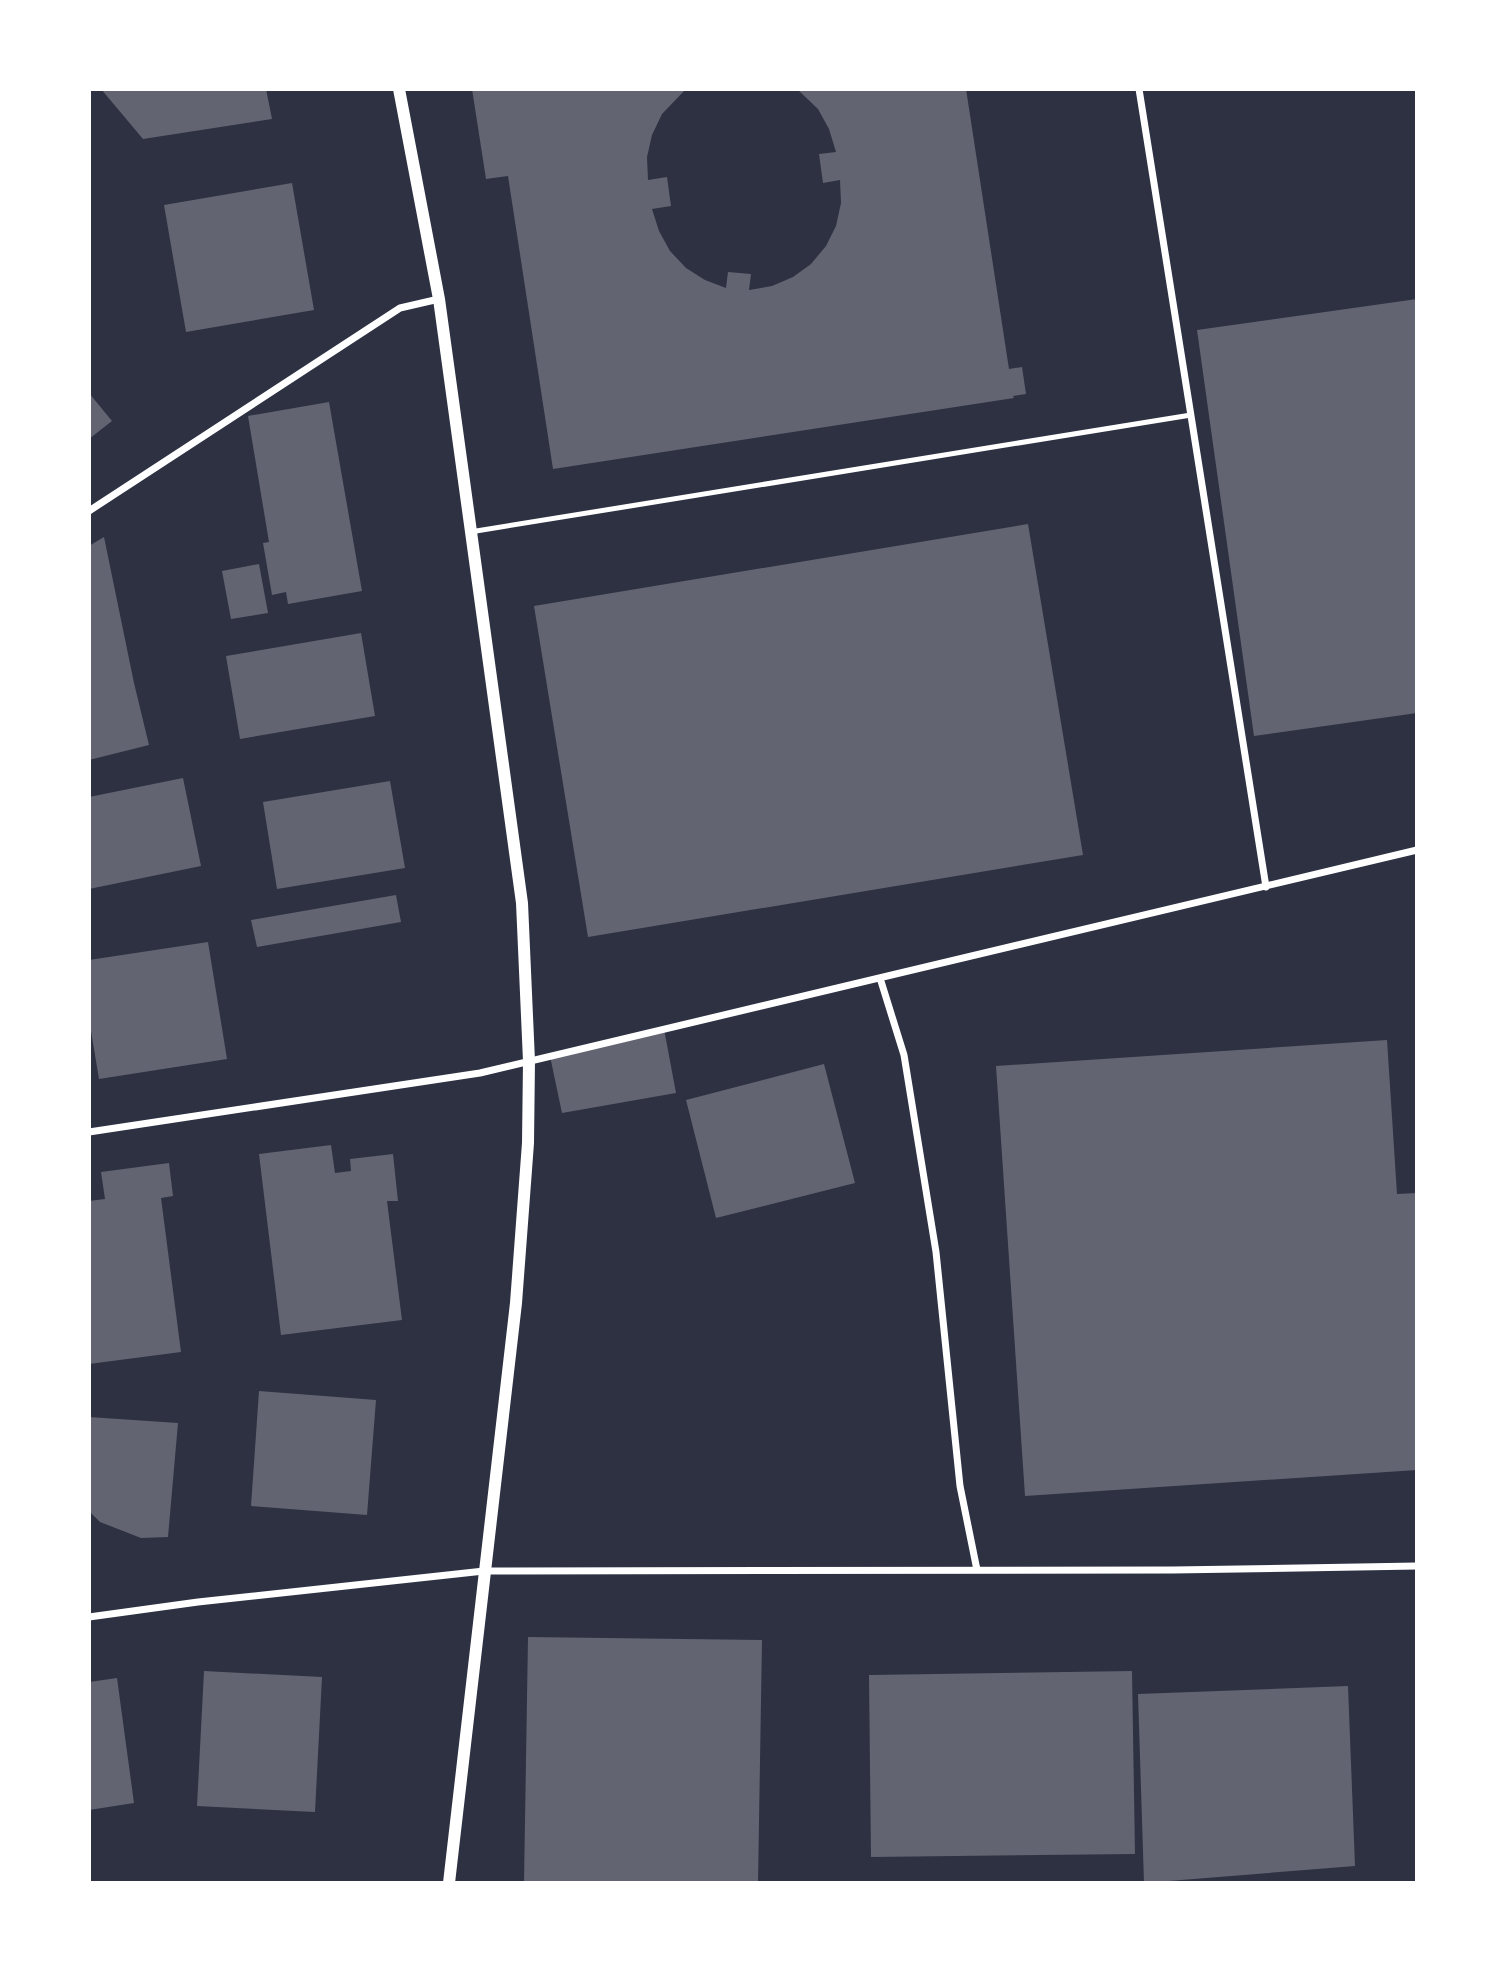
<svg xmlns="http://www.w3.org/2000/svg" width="1506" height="1972" font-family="'IBM Plex Serif',serif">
<rect width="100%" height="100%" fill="#2d3142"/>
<path fill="#626471" d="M101 89H266L272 119 143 139Z
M472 89H686L662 114 652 135 647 157 648 180 667 177 671 206 652 209 659 231 670 251 686 268 705 280 726 288 728 272 751 274 749 290 772 286 793 277 811 264 826 246 836 226 841 203 840 180 823 183 819 154 836 152 829 129 818 109 797 89H966L1009 369 1022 367 1026 394 1013 396 1014 398 553 469 508 176 486 179Z
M292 183 314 310 186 332 164 205Z
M1417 299V713L1254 736 1197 330Z
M89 393 112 421 89 439Z
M329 402 362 591 288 604 286 592 272 595 263 543 269 542 248 416Z
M1028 524 1083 855 588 937 534 606Z
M104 537 134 683 149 745 89 760V546Z
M259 564 268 613 231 619 222 571Z
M361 633 375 716 240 739 226 656Z
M183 778 201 866 89 889V797Z
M390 781 405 868 277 889 263 802Z
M396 895 401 922 257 947 251 920Z
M208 942 227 1059 99 1079 89 1019V960Z
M664 1029 676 1093 562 1113 550 1056Z
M1387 1040 1397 1194 1417 1193V1470L1025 1496 996 1066Z
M824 1064 855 1183 716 1218 686 1100Z
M331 1145 335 1173 351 1171 350 1159 393 1154 398 1201H387L402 1320 281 1335 259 1154Z
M169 1163 173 1196 161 1198 181 1352 89 1364V1201L105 1199 101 1172Z
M259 1391 376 1400 367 1515 251 1506Z
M89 1417 178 1423 168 1537 141 1538 100 1522 89 1511Z
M528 1637 762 1640 758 1883H524Z
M204 1671 322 1677 315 1812 197 1806Z
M1132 1671 1135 1854 871 1857 869 1675Z
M117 1678 134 1803 89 1810V1682Z
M1348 1686 1355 1866 1144 1883 1138 1694Z"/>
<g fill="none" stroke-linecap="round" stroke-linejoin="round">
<path stroke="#fff" stroke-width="5" d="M470 532 1191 415"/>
<path stroke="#fff" stroke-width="7" d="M1139 89 1266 887
M89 511 400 308 439 299
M880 978 904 1055 936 1252 960 1486 977 1570
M89 1132 480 1073 1417 850
M89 1617 198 1602 484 1571 1173 1570 1417 1566"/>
<path stroke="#fff" stroke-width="12" d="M399 89 439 299 522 903 529 1061 528 1143 516 1303 449 1883"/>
</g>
<rect width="1506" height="1972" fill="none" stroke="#ffffff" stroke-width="182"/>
</svg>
